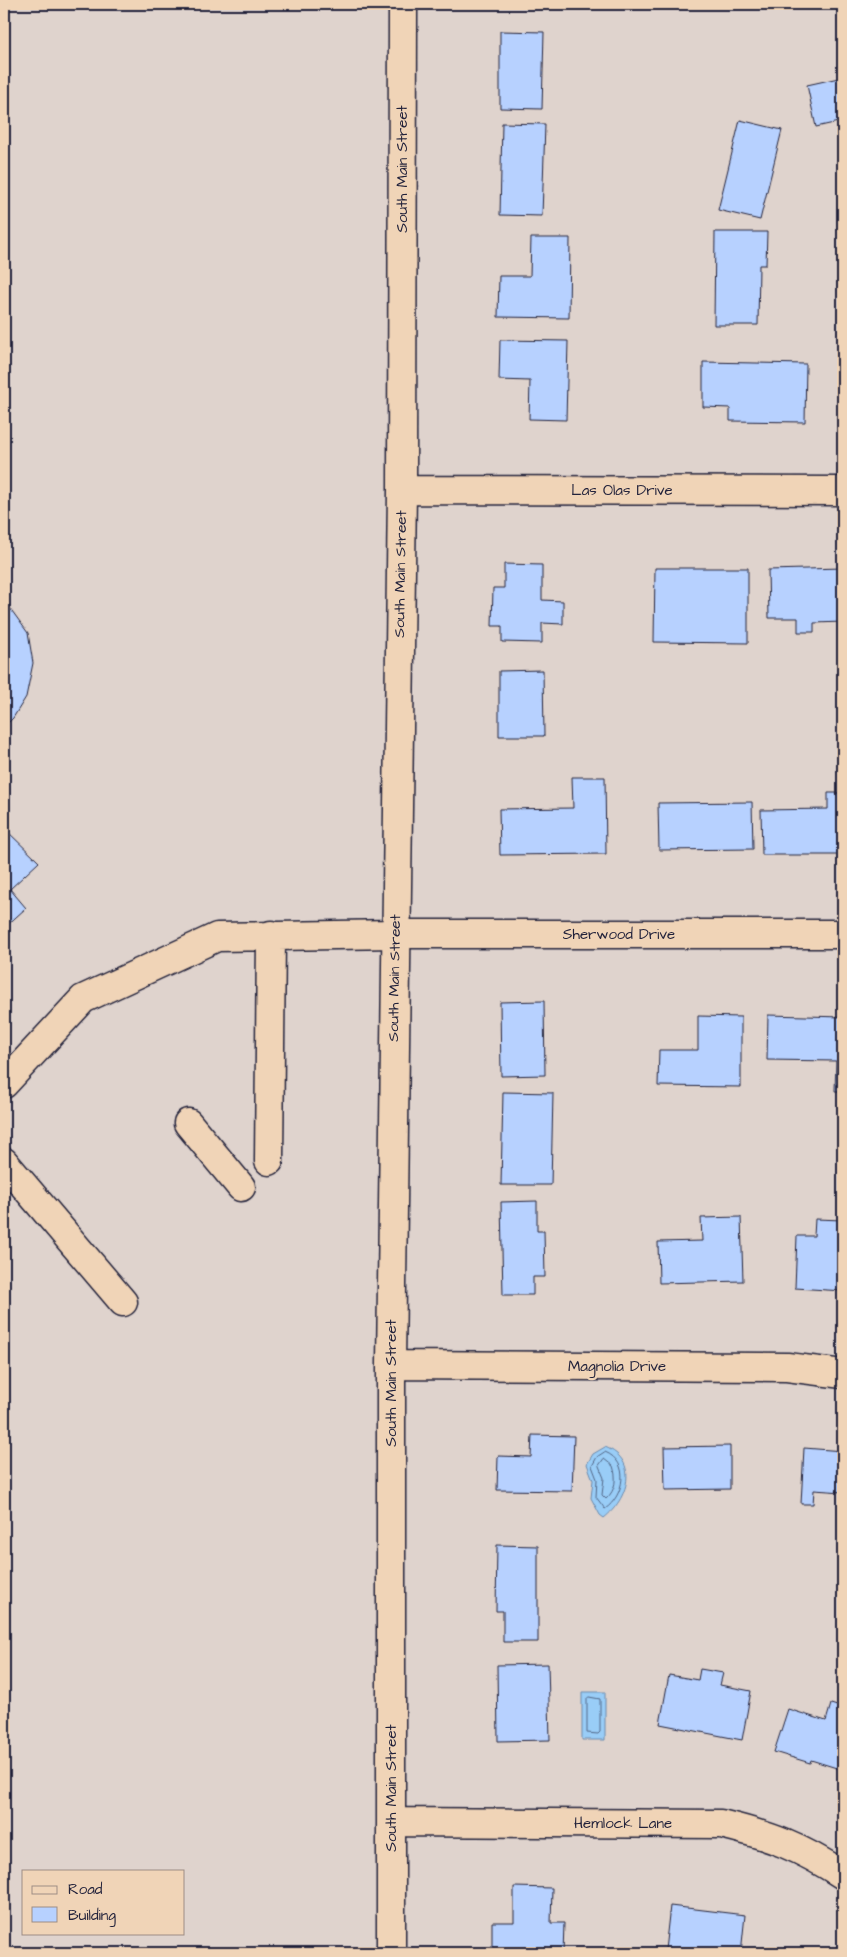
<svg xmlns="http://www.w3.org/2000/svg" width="847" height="1957" font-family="'Architects Daughter',sans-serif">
<rect width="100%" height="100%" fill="#dfd3cd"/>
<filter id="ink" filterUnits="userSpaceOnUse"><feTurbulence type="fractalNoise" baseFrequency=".02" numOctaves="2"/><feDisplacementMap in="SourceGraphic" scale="10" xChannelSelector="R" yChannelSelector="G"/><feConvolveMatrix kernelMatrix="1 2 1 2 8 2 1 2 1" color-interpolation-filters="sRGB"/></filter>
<g filter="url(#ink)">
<path fill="#99cdf7" stroke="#6989ac" d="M605 1447C640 1461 628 1499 604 1518L600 1515 591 1498 593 1480 587 1464 593 1454Z
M582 1692H605V1740H582Z"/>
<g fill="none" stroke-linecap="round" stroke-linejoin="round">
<path stroke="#526686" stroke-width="1" d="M605 1452C631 1462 624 1496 605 1509L596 1497 597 1479 592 1466 597 1457Z
M604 1459 613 1466C617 1478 616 1490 606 1499L602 1495 604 1478 599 1466Z
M589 1697 600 1699V1732L598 1734 587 1733V1699Z"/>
</g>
<path fill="#b7d1ff" stroke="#22223b" d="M500 31 544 32 542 109 500 108Z
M843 77V121L816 127 807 85Z
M740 120 782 130 760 220 718 210Z
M502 123 545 124 542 216 500 215Z
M715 232H767L766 265H759L758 325H714Z
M531 238H570L569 318 498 317 499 276H530Z
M500 340 568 341 566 420 529 419 530 381 499 380Z
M703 362 806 364 805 422 730 421V408L703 407Z
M504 564 542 565V600L563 601V624L542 623V643L502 642V626H492L493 588H504Z
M655 568H748V643L654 642Z
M843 568V622L814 623V632H798V618H769L768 570Z
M4 600 28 633 33 663 26 697 13 718 4 727Z
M543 670 544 736H499V671Z
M572 777H605L606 854 500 855 499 809 573 808Z
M828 793H843V855H762L761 810 828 809Z
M752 802 753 849 659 850 658 803Z
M4 828 39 862 10 889 26 908 4 928Z
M544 1001 545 1075 501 1076 500 1002Z
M768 1015 843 1017V1091H835L836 1061 767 1060Z
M698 1016 741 1017V1087L658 1086 659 1050H698Z
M503 1092 553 1093 551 1185H501Z
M537 1201V1231H544L545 1277H533V1295H503L501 1202Z
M741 1217 743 1281 659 1283 658 1242 702 1241 701 1218Z
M815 1219 843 1220V1291L795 1288 797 1236H814Z
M532 1435 574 1436 572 1491 497 1490 498 1456 531 1457Z
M730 1446V1489L665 1490 664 1447Z
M804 1448 843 1451V1492L814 1490 813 1504H801Z
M497 1545 538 1546V1642H503V1611H496Z
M548 1664 550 1740 498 1741 497 1665Z
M700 1669 723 1673 720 1685 751 1691 742 1740 660 1724 669 1675 698 1680Z
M831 1704 843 1708V1770L811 1760 810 1763 774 1752 788 1709 826 1721Z
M514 1887 552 1888 551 1923H564L563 1953H492V1922H514Z
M670 1906 745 1915 741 1953H694L665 1950Z"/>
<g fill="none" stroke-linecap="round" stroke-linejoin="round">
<defs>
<path id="minor" d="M402 490 843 491
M4 1084 83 999 217 937 395 934H843
M188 1123 241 1187
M269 1161 271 935
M4 1162 123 1302
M391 1365 787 1367 843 1374
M391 1822 721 1824C771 1836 800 1847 843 1875
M391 1953V1365L402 490 403 4"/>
</defs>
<use href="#minor" stroke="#22223b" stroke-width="31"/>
<use href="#minor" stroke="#f0d4b7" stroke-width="28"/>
</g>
</g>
<g text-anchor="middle" stroke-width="4.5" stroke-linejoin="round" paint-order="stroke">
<g font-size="15" fill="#22223b" stroke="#f0d4b7">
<text transform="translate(402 169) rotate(-90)" y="5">South Main Street</text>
<text x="622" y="495">Las Olas Drive</text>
<text transform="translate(400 574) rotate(-89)" y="5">South Main Street</text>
<text x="619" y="939">Sherwood Drive</text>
<text transform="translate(394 978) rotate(-89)" y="5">South Main Street</text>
<text x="617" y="1371">Magnolia Drive</text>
<text transform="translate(391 1383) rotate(-90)" y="5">South Main Street</text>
<text transform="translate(391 1788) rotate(-90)" y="5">South Main Street</text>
<text x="623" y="1828">Hemlock Lane</text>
</g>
</g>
<rect width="847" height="1957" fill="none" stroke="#f0d4b7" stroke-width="20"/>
<rect x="10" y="10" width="827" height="1937" fill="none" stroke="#22223b" stroke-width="2" filter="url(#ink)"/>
<rect x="22" y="1870" width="162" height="65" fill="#f0d4b7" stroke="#9e8d85"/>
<rect x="32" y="1886" width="25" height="8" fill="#f0d4b7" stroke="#9e8d85"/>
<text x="68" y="1894" font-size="15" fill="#22223b">Road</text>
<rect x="32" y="1907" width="25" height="15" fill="#b7d1ff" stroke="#9e8d85"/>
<text x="68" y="1920" font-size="15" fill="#22223b">Building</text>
</svg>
